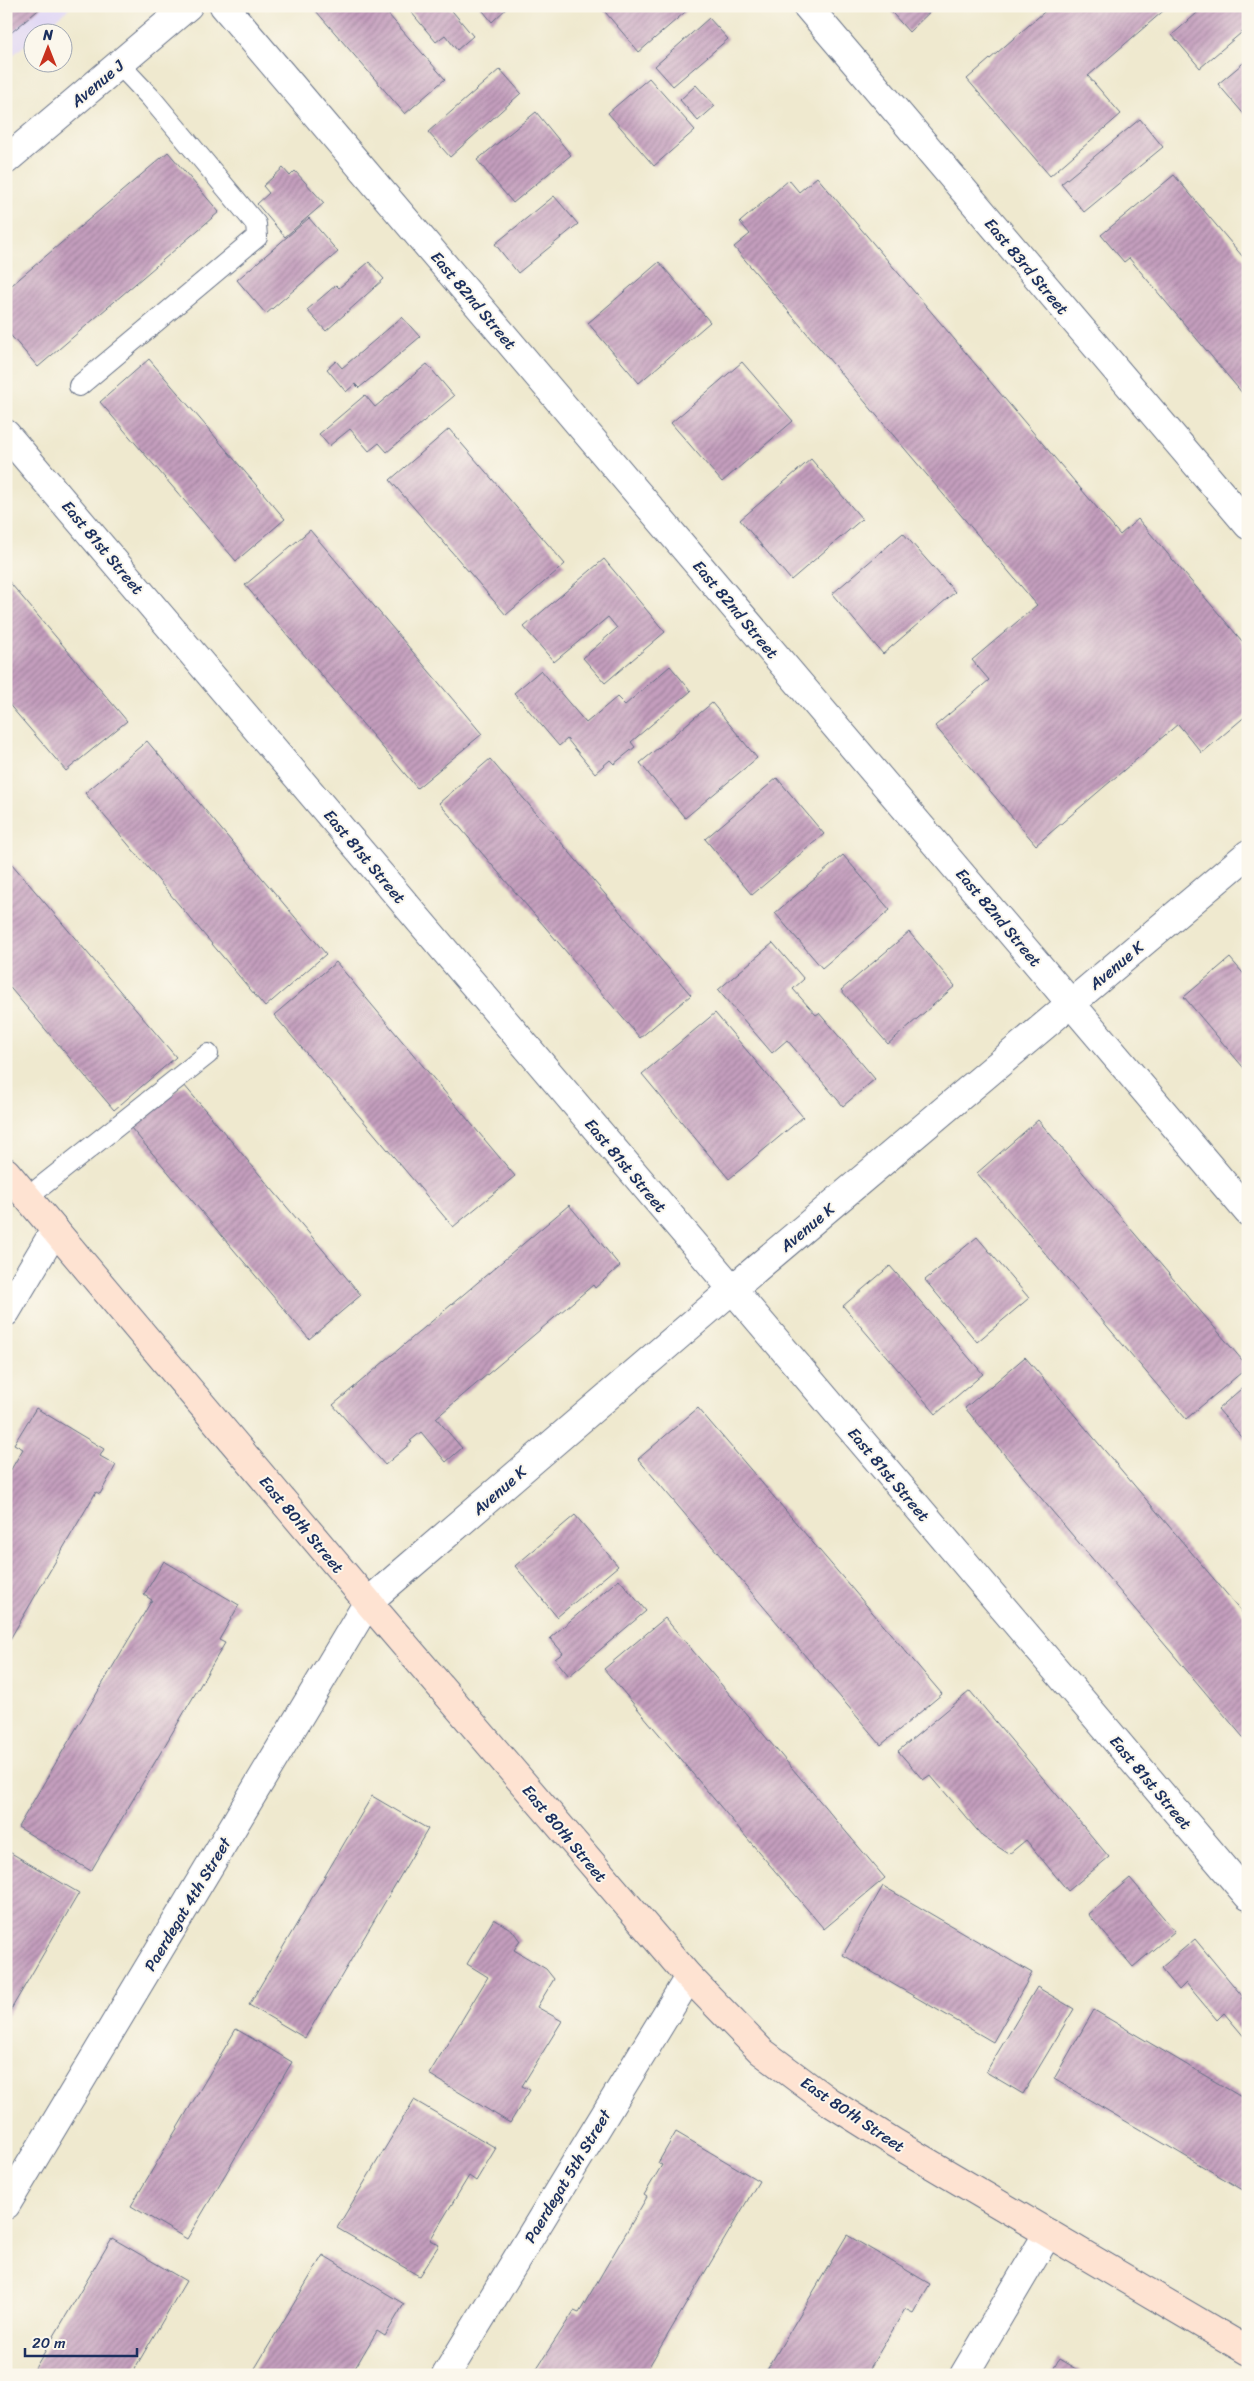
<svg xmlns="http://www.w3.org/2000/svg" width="1254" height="2381" font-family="Sriracha,sans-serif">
<defs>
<pattern id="building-hatch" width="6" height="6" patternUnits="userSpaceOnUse" patternTransform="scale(1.25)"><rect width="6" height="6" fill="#c49ebd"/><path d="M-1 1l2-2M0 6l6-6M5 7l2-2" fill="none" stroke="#9e819d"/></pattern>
</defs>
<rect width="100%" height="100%" fill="#fbf7ec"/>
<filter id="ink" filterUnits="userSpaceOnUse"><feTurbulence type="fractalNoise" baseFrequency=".02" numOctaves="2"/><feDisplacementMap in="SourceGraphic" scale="10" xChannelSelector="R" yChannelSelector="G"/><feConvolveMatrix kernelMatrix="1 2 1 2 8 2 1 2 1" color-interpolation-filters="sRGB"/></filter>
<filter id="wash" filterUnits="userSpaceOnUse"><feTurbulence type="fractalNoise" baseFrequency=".0096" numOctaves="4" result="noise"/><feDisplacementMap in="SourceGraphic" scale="20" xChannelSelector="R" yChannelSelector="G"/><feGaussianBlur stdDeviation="1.12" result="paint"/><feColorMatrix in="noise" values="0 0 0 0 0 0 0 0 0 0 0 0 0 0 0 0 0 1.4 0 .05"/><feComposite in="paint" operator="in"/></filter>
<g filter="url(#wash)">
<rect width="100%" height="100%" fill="#efe9cf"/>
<path fill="#dfd5f5" d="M6 6H72L41 32H32V39L6 61Z"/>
<g id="blocks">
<path fill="url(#building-hatch)" d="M6 6H43L6 37Z
M321 6H381L445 79 405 114 316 11Z
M406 6H448L473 36 457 50 445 35 436 42Z
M479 6H509L492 22Z
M600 6H692L639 52Z
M886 6H936L909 32Z
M1051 6H1169L1088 76 1121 114 1050 176 967 79Z
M1205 6H1248V27L1200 68 1172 35Z
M709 18 728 39 673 86 655 66Z
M1248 59V119L1218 84Z
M500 69 521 93 450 157 428 132Z
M649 78 695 130 654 166 608 113Z
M696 85 715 106 698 121 680 100Z
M536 112 571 155 513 203 477 160Z
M1140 119 1163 147 1084 212 1061 184Z
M168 152 219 212 38 367 6 330V290Z
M283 168 290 176 295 171 324 203 285 237 257 204 269 193 263 186Z
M1174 175 1248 263V400L1129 258 1124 262 1101 235Z
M817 177 1120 535 1138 519 1248 648V714L1202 753 1178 724 1036 845 935 726 989 680 972 660 1037 605 734 247 750 234 740 222 789 180 799 192Z
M554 196 578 224 518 273 495 244Z
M309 218 338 252 266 314 237 280Z
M369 262 384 279 326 331 307 310 336 285 339 288Z
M659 262 710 322 639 383 588 323Z
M402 317 420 337 359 388 355 384 346 392 327 369 336 361 342 368Z
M149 359 285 519 236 561 100 402Z
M742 362 793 421 722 482 671 423Z
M427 364 454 396 387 452 379 443 369 451 350 429 329 446 319 434 365 395 375 407Z
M449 429 565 564 506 615 390 480Z
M811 459 862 519 791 580 740 520Z
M310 530 482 734 417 788 245 585Z
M903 533 955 592 883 654 832 594Z
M604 559 665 632 605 683 583 658 617 628 608 617 554 662 524 627Z
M6 578 127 721 66 771 6 701Z
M670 666 691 691 631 742 635 747 614 764 610 760 595 773 567 739 559 746 514 693 541 670 586 723 617 697 625 705Z
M712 703 757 758 685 818 640 763Z
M147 741 326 954 265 1007 85 793Z
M490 759 691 995 640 1038 439 803Z
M777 778 824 834 752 895 705 839Z
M843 855 890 910 822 968 775 913Z
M6 857 176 1057 114 1110 6 983Z
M909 932 955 986 888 1044 841 990Z
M773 943 804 979 793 989 816 1015 819 1013 875 1079 843 1106 787 1040 772 1053 718 990Z
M1230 958 1248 979V1073L1184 997Z
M336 962 515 1176 453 1227 274 1015Z
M715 1013 803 1117 729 1179 642 1074Z
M184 1085 361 1295 309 1339 131 1128Z
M1038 1120 1248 1367 1186 1419 977 1173Z
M569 1205 620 1266 595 1288 593 1285 436 1418 462 1448 446 1462 421 1432 410 1441 412 1442 385 1465 333 1405Z
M977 1237 1029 1298 977 1342 925 1280Z
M890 1266 983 1374 936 1414 843 1306Z
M1025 1357 1248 1619V1743L965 1408Z
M1248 1383V1444L1218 1409Z
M36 1408 104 1449 100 1456 116 1465 100 1494 96 1492 6 1646V1478L23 1449 14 1444Z
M698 1408 942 1694 881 1745 638 1459Z
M575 1515 618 1566 557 1617 515 1566Z
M164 1561 239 1605 219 1640 225 1643 91 1871 18 1827 152 1600 144 1595Z
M619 1579 646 1611 569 1676 555 1659 563 1653 550 1638Z
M665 1618 885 1878 824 1929 604 1669Z
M970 1691 1109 1857 1068 1891 1026 1840 1009 1854 983 1837 930 1775 923 1780 898 1751Z
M372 1796 428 1829 305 2038 249 2005Z
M6 1850 79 1893 6 2018Z
M1130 1878 1175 1931 1133 1967 1088 1914Z
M883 1886 1032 1973 993 2042 843 1955Z
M494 1919 512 1930 520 1941 514 1950 546 1969 554 1979 537 2007 562 2021 522 2086 530 2090 510 2123 429 2074 488 1977 467 1964Z
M1195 1939 1243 1997 1241 1998 1248 2006 1246 2039 1224 2013 1217 2020 1186 1983 1179 1990 1161 1968Z
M1037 1987 1074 2009 1023 2094 986 2072Z
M1094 2010 1248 2101V2193L1054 2079Z
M236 2029 292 2062 187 2239 131 2206Z
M414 2100 496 2148 476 2181 469 2176 430 2240 439 2245 419 2276 337 2228Z
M676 2132 759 2181 644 2375H542L535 2371 574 2311 579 2313 647 2197 644 2195 662 2165 658 2163Z
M847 2235 930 2284 913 2313 905 2309 866 2375H764Z
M112 2238 186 2281 166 2315 131 2375H31Z
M323 2255 404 2304 385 2336 377 2331 351 2375H251Z
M1059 2359 1086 2375H1050Z"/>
</g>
</g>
<g filter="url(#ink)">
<use href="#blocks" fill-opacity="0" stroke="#657086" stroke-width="1"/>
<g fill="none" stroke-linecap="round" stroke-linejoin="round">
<defs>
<path id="lane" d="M79 386 257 237 256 224 151 98 119 64
M28 1197 208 1054"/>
<path id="street" d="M224 6 1248 1212
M807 6 1248 525
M6 160 188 6
M6 434 1248 1896
M6 1312 55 1230
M6 2205 368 1602 763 1263 1248 854
M446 2375 689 1977
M964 2375 1048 2233"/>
<path id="secondary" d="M6 1172 368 1602 689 1977 761 2051 828 2101 895 2143 1248 2351"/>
</defs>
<use href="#lane" stroke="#657086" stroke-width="22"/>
<use href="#street" stroke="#657086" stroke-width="30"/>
<use href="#secondary" stroke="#657086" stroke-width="30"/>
<use href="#lane" stroke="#fff" stroke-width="20"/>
<use href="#street" stroke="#fff" stroke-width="28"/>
<use href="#secondary" stroke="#fee3d2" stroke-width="28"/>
</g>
</g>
<g text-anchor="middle" stroke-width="4" stroke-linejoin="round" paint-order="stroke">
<g font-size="16" fill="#1b2f5e" stroke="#fbf7ec">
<text transform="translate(97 83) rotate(-40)" y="6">Avenue J</text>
<text transform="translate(1027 266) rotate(50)" y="6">East 83rd Street</text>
<text transform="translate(474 300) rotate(50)" y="6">East 82nd Street</text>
<text transform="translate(103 547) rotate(50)" y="6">East 81st Street</text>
<text transform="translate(736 609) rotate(50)" y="6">East 82nd Street</text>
<text transform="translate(365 856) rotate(50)" y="6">East 81st Street</text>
<text transform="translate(999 917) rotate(50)" y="6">East 82nd Street</text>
<text transform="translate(1116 965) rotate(-40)" y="6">Avenue K</text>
<text transform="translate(626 1165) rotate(50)" y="6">East 81st Street</text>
<text transform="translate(807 1227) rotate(-40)" y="6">Avenue K</text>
<text transform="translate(889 1474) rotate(50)" y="6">East 81st Street</text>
<text transform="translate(499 1490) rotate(-41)" y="6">Avenue K</text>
<text transform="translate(302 1524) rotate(50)" y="6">East 80th Street</text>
<text transform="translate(1151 1782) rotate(50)" y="6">East 81st Street</text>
<text transform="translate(565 1833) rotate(50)" y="6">East 80th Street</text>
<text transform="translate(187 1904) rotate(-59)" y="6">Paerdegat 4th Street</text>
<text transform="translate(853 2114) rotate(34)" y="6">East 80th Street</text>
<text transform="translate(567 2176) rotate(-59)" y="6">Paerdegat 5th Street</text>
</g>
</g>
<rect width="1254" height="2381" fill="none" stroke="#fbf7ec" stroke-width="25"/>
<g transform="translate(48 48)"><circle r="24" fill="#fbf7ec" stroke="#a1a7b3"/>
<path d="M0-4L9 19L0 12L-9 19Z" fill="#c8321e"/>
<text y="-8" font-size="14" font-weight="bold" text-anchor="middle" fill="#1b2f5e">N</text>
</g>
<path d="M25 2348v8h112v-8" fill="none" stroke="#1b2f5e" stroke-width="2.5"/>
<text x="32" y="2348" font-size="15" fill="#1b2f5e" stroke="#fbf7ec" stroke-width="4" paint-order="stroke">20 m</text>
</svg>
